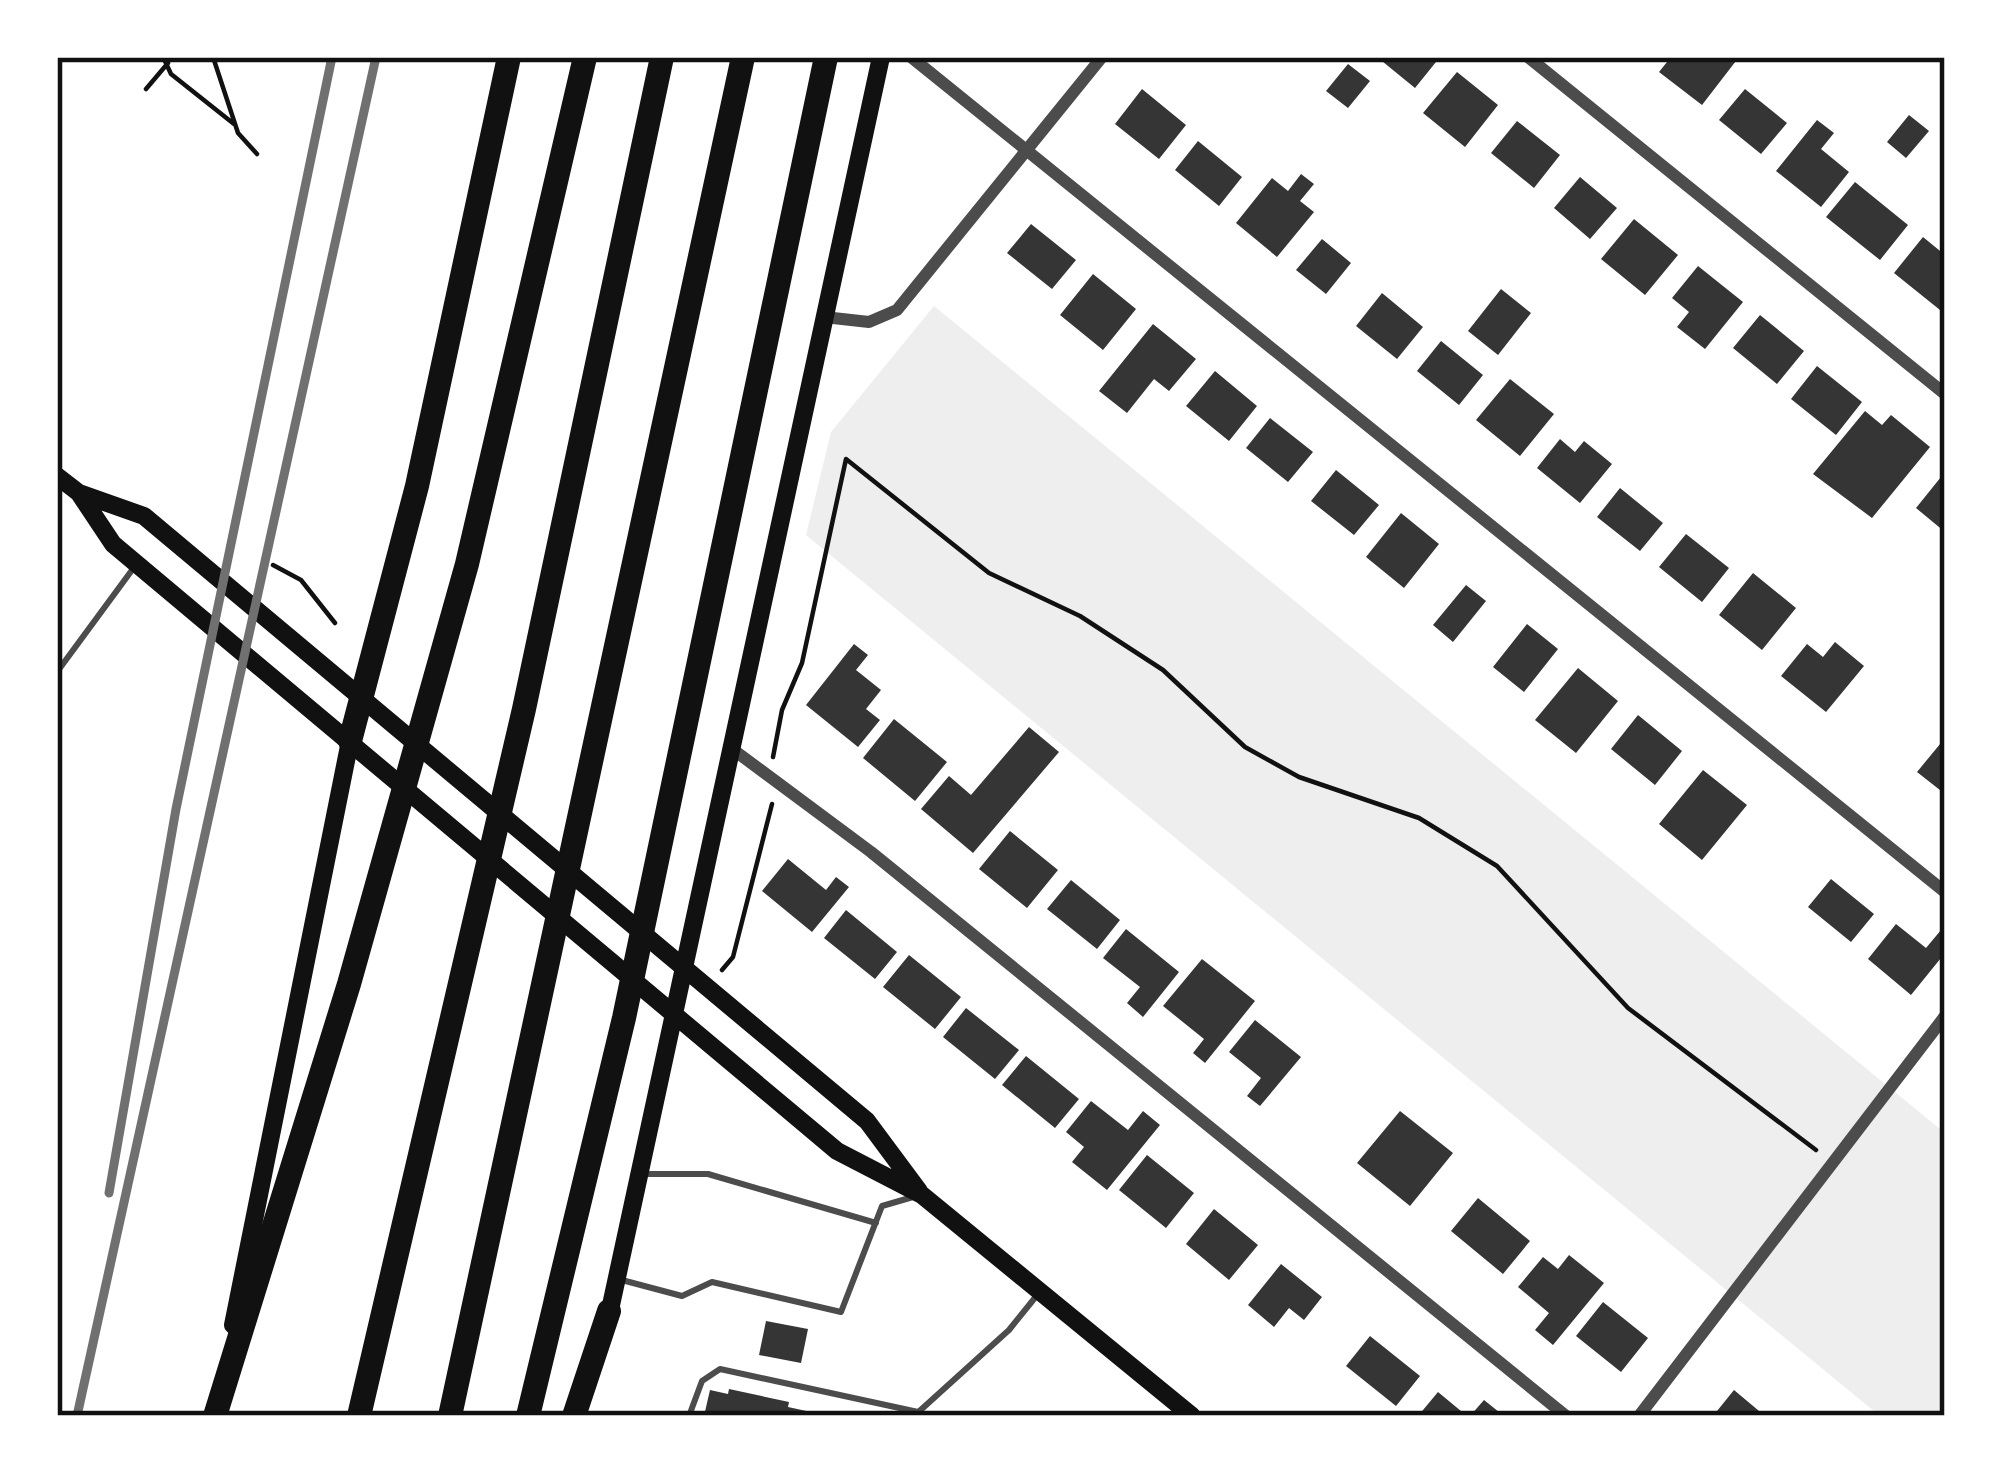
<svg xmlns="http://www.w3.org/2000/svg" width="2002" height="1473" font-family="'DejaVu Sans',sans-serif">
<rect width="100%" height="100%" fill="#fff"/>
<path fill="#eee" d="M934 306 1945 1133V1416H1880L806 535 831 432Z"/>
<path fill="#353535" d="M1377 57H1440L1415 88Z
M1671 57H1739L1702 105 1659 72Z
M1348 64 1370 81 1348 108 1326 91Z
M1457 72 1498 105 1465 147 1423 113Z
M1142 89 1186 125 1159 159 1115 124Z
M1745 89 1787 123 1761 154 1719 120Z
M1909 115 1929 131 1906 158 1887 142Z
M1817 120 1834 133 1821 149 1849 172 1821 207 1776 171Z
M1517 121 1560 155 1534 188 1491 153Z
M1198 141 1242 177 1219 206 1175 170Z
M1301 174 1314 184 1300 201 1314 212 1277 257 1236 223 1272 178 1288 191Z
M1580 177 1617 208 1590 239 1554 208Z
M1855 182 1908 225 1880 260 1826 217Z
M1634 219 1678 255 1645 295 1601 259Z
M1031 224 1076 260 1052 289 1007 253Z
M1923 237 1945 255V303L1940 310 1894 273Z
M1322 239 1351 263 1326 294 1296 270Z
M1698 266 1743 302 1705 349 1677 327 1689 312 1672 298Z
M1093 274 1136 309 1103 350 1060 315Z
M1501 289 1531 313 1498 355 1468 331Z
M1382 293 1423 327 1397 359 1356 326Z
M1760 315 1804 351 1777 384 1733 348Z
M1153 324 1196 359 1169 391 1154 379 1127 413 1099 391Z
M1441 341 1483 375 1459 405 1417 371Z
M1817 366 1862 402 1836 435 1791 399Z
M1215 371 1257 406 1229 441 1186 406Z
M1510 379 1554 414 1520 456 1476 420Z
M1865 411 1882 425 1891 415 1930 447 1872 518 1813 474Z
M1270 418 1313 452 1288 482 1246 448Z
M1560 439 1575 452 1584 441 1612 464 1580 503 1537 468Z
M1336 470 1379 505 1354 535 1311 501Z
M1945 472V532L1916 508Z
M1620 488 1663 523 1640 551 1597 517Z
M1401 513 1439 544 1404 588 1366 557Z
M1686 534 1729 568 1702 602 1659 567Z
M1753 573 1796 608 1762 650 1719 615Z
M1466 585 1486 601 1453 642 1433 625Z
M1527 624 1558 649 1524 692 1493 667Z
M1835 642 1864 666 1826 712 1781 676 1807 644 1823 657Z
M854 644 868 655 856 670 881 690 866 709 880 720 858 747 806 705Z
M1578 668 1618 701 1576 753 1535 720Z
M1638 715 1682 751 1655 785 1611 749Z
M894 719 947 762 915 801 863 758Z
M1029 727 1059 752 973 853 921 809 949 776 971 795Z
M1945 738V794L1917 772Z
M1703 770 1747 805 1702 860 1659 824Z
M1010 831 1058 870 1027 908 979 869Z
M788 859 826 890 836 877 849 887 812 932 762 891Z
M1831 879 1874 914 1851 942 1808 907Z
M1071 880 1120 920 1097 949 1047 909Z
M846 910 897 952 875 979 824 938Z
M1896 924 1926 948 1941 930 1945 934V953L1911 995 1868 959Z
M1126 929 1179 972 1143 1017 1127 1003 1140 987 1103 958Z
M909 955 961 997 935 1029 883 987Z
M1202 959 1255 1001 1205 1063 1193 1053 1204 1039 1163 1006Z
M966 1008 1019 1050 995 1079 943 1037Z
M1255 1020 1301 1057 1260 1106 1247 1096 1261 1078 1229 1052Z
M1026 1056 1079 1099 1055 1128 1002 1085Z
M1091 1101 1128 1130 1143 1111 1160 1125 1107 1190 1072 1162 1084 1147 1066 1132Z
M1400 1111 1453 1153 1410 1206 1357 1163Z
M1147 1155 1194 1193 1166 1228 1119 1190Z
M1478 1198 1530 1241 1503 1274 1451 1231Z
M1214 1209 1258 1245 1229 1280 1186 1244Z
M1569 1255 1604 1283 1553 1345 1535 1330 1549 1313 1518 1287 1543 1257 1558 1269Z
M1281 1264 1322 1297 1304 1320 1289 1308 1274 1327 1248 1305Z
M1603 1302 1648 1338 1621 1372 1576 1336Z
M766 1321 808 1329 801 1363 759 1355Z
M1370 1336 1420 1376 1396 1406 1346 1366Z
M729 1389 789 1402 788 1407 811 1412 810 1416H704L710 1390 728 1394Z
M1734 1390 1765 1416H1713Z
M1438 1392 1467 1416H1418Z
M1484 1400 1499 1412 1495 1416H1470Z"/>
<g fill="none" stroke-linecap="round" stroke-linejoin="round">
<path stroke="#111" stroke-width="4.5" d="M151 57 164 59 171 74 234 124
M213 57 238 133 257 154
M146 89 168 63
M273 565 301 580 335 623
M773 757 782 710 802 663 846 459 989 573 1080 616 1163 670 1245 747 1299 777 1419 818 1497 866 1628 1008 1816 1150
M722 970 733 957 772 804"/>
<path stroke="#4c4c4c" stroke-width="6" d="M57 672 135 566
M640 1174H708L876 1223
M618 1279 682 1296 712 1282 841 1312 882 1206 913 1197
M689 1416 702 1381 720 1369 918 1412
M914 1416 1009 1330 1038 1294"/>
<path stroke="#4c4c4c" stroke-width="12" d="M911 57 1945 892
M1528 57 1945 394
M824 317 869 322 897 310 1102 57
M731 748 871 852 1566 1416
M1639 1416 1945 1016"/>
<path stroke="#111" stroke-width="18" d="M57 476 79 493 113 544 837 1151 922 1195 1192 1416
M79 493 144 516 867 1121 919 1191
M608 1319 881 57
M233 1325 350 741"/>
<path stroke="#111" stroke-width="24" d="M350 741 417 486 509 57
M215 1416 349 984 467 564 585 57
M359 1416 524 709 662 57
M450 1416 743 57
M528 1416 624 1018 826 57
M574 1416 609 1311"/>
<path stroke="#707070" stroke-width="9" d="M109 1193 176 809 332 57
M77 1416 376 57"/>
</g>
<rect width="2002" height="1473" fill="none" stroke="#ffffff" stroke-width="120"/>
<rect x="60" y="60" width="1882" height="1353" fill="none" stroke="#111" stroke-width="4.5"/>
</svg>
